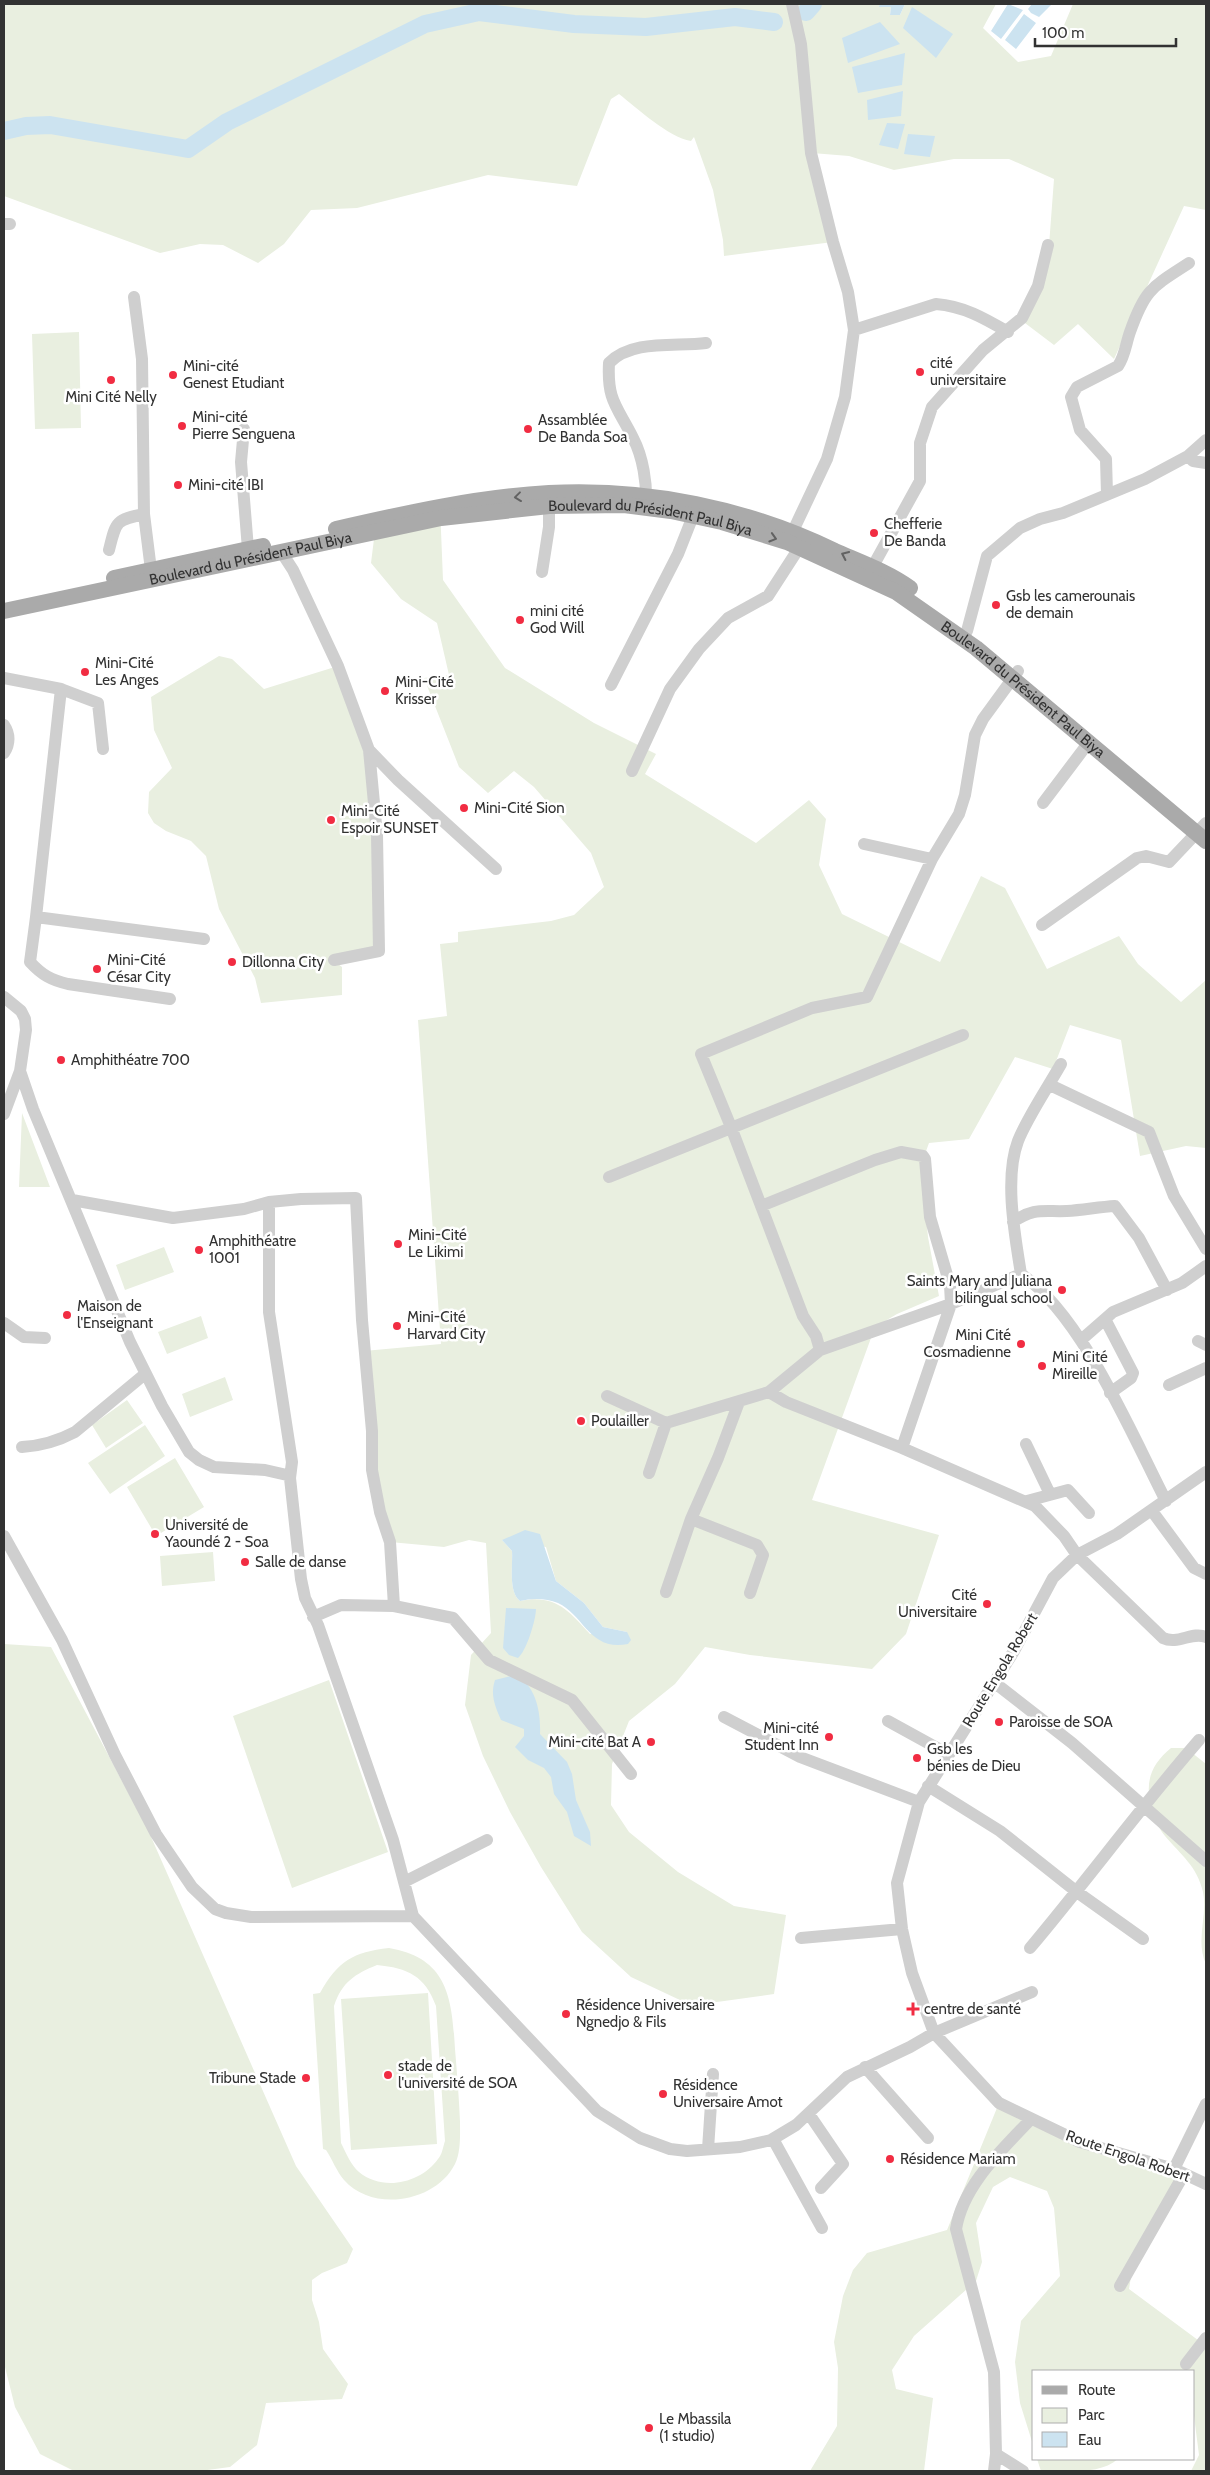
<svg xmlns="http://www.w3.org/2000/svg" width="1210" height="2475" font-family="Cabin,sans-serif">
<rect width="100%" height="100%" fill="#fff"/>
<path fill="#e9efe0" fill-rule="evenodd" d="M4 4H880V6L891 7 890 15H900L905 4H996L983 28 1018 62 1051 56 1073 4H1206V210L1184 206 1114 359 1078 324 1054 345 1017 317 1048 259 1054 179 1009 159H954L894 170 849 156 812 153 833 242 724 256 723 240 713 190 694 137 691 141C668 137 637 108 619 94L611 99 577 186 488 175 357 208 311 210 284 244 258 263 223 245 200 244 160 253 4 196Z
M79 332 81 428 35 429 32 334Z
M440 506 443 580 505 668 594 723 656 754 645 774 756 843 809 800 826 819 819 865 842 914 940 962 981 876 1005 888 1047 969 1119 936 1138 964 1181 1002 1206 980V1148L1186 1146 1140 1156 1121 1040 1070 1025 1053 1069 1015 1057 969 1139 929 1143 921 1165 928 1237 939 1296 897 1314 875 1327 812 1500 939 1535 906 1634 872 1669 750 1655 705 1647 675 1684 629 1721 612 1764 611 1805 629 1832 678 1872 734 1906 786 1915 774 1994 717 2002 682 2001 631 1977 582 1932 541 1867 510 1812 483 1756 465 1705 471 1655 491 1633 486 1543 469 1540 444 1547 390 1542 380 1512 364 1351 441 1344 418 1020 447 1016 440 944 458 942V932L551 921 574 915 604 887 591 853 534 787 514 771 488 793 459 767 424 678 449 675 437 623 401 599 371 563 374 539ZM502 1540 546 1547 556 1581 584 1603 603 1627 627 1632 590 1634C568 1610 555 1594 520 1601 508 1592 513 1565 512 1551Z
M219 656 232 659 264 689 338 666 367 744 379 951 334 961 342 967V995L261 1003 255 978 219 909 206 856 191 841 166 831 154 823 148 813 149 792 172 768 154 730 151 697Z
M22 1113 50 1187H19Z
M164 1247 174 1272 125 1290 116 1265Z
M201 1316 208 1338 167 1354 158 1332Z
M225 1377 233 1400 190 1417 182 1394Z
M127 1400 143 1423 106 1448 92 1425Z
M145 1425 165 1456 110 1494 88 1463Z
M175 1458 204 1507 156 1536 127 1487Z
M213 1552 215 1581 162 1586 160 1556Z
M4 1644 51 1647 148 1830 296 2166 353 2249 347 2263 322 2273 312 2280V2300L319 2322 323 2349 348 2384 342 2399 266 2403 257 2445 230 2467 200 2471H74L40 2454 15 2407 4 2363Z
M329 1680 388 1852 292 1888 233 1716Z
M1171 1748H1186L1206 1764V1964C1195 1940 1208 1916 1203 1892 1197 1866 1181 1855 1165 1836 1159 1829 1156 1821 1153 1812 1144 1785 1149 1766 1171 1748Z
M389 1948C448 1958 452 1998 455 2049 457 2073 459 2098 460 2122 460 2135 461 2152 455 2164 436 2202 373 2213 344 2180 337 2172 332 2159 326 2150L323 2149 313 1994 320 1993C338 1961 353 1952 389 1948ZM377 1965C408 1968 425 1976 436 2006L445 2141C443 2147 442 2155 438 2159 421 2183 383 2192 359 2172 351 2165 346 2153 341 2143L334 2006C342 1982 355 1974 377 1965Z
M428 1993 437 2144 351 2150 341 1999Z
M999 2103 1080 2142 1182 2175 1134 2258 1129 2289 1206 2346V2471H1191L1199 2455 1194 2416V2371H1034V2448L1020 2403 1015 2362 1021 2321 1060 2276 1054 2208 1047 2191 1010 2177 993 2187 976 2223 982 2262 976 2281 914 2336 892 2370 896 2389 933 2398 924 2471H810L837 2426 838 2368 834 2342 843 2296 853 2270 867 2253 947 2230Z
M1037 2459H1118C1100 2475 1066 2471 1041 2471Z"/>
<path fill="#cce3f0" d="M880 4H905L900 15H890L891 7H879Z
M1008 4 1023 10 1001 39 991 31Z
M1032 4H1052L1039 17 1031 13 1028 9Z
M912 7 953 34 936 58 903 28Z
M1024 14 1036 23 1016 49 1005 40Z
M880 22 900 44 848 63 842 38Z
M905 53 902 85 858 93 852 67Z
M903 91 901 116 868 120 867 100Z
M887 123 905 124 898 149 879 145Z
M908 134 935 136 930 157 904 154Z
M525 1530 540 1534 556 1581 584 1603 603 1627 627 1632 631 1640 628 1644C590 1652 584 1615 558 1603 546 1598 532 1598 520 1601 508 1592 513 1565 512 1551L502 1540Z
M506 1608 536 1609C536 1620 526 1652 518 1658L509 1655 503 1648Z
M515 1675C536 1685 541 1712 540 1734L567 1762 572 1774 576 1800 590 1832 591 1846 574 1836 567 1812 554 1794 551 1777 544 1768 528 1760 515 1747 524 1736V1729L501 1720C495 1706 490 1695 495 1680Z"/>
<g fill="none" stroke-linecap="round" stroke-linejoin="round">
<path stroke="#cce3f0" stroke-width="18" d="M806 12 813 4
M4 131 26 126 50 125 188 149 227 122 425 24 479 12 574 24 646 27 735 17 774 22"/>
<path stroke="#cfcfcf" stroke-width="12" d="M792 4 801 44 811 153 833 242 848 292 854 330 845 397 834 435 827 459 793 531
M4 224H10
M134 297 142 359 144 514 151 570
M854 330 936 304C963 306 984 318 1008 332
M244 429 241 462 248 549
M1188 456 1193 461 1206 463
M1107 494 1106 459 1080 430 1071 397 1077 387 1118 366C1125 356 1126 343 1130 332 1145 289 1152 287 1189 263
M646 505C647 483 643 457 633 438 617 406 607 401 609 363 632 339 676 347 706 343
M109 550C116 522 115 520 144 514
M282 553 293 570 338 666 369 750 377 835 379 951 334 960
M872 568 920 481V443L932 407 983 350 1022 318 1038 286 1048 245
M542 572 549 527V506
M967 631 987 556 1020 528 1040 519 1063 513 1145 479 1188 456 1206 440
M4 678 61 689 36 917 204 939
M611 685 678 554 693 516
M61 689 98 703 103 749
M4 725C10 734 10 744 4 753
M369 750 398 780 496 869
M632 771 670 689 699 649 728 618 768 596 799 548
M1043 803 1089 742
M864 844 932 859
M36 917 30 962C42 975 51 980 68 984L170 999
M1042 925 1137 858 1146 856 1169 862 1206 823
M4 997 21 1011 25 1019 26 1030 20 1071 33 1109 130 1342 162 1406 189 1452 199 1460 214 1467 265 1470 287 1475 290 1478 301 1579 305 1598 318 1625 393 1840 413 1916 597 2111 640 2138 670 2149 687 2151 740 2147 771 2140 796 2125 847 2077 910 2047 934 2033 1032 1992
M1061 1064C1048 1087 1027 1118 1018 1141 1004 1178 1015 1236 1021 1274L951 1304 902 1448 1035 1506 1064 1536 1077 1555 1163 1638C1178 1645 1192 1631 1206 1637
M1050 1085 1149 1132 1174 1196 1206 1249
M4 1114 20 1071
M609 1177 963 1035
M72 1200 173 1218 244 1209 269 1202 301 1199 356 1198 362 1320 372 1431V1470L380 1512 390 1542 394 1606 341 1605 313 1617
M269 1202V1312L292 1462 290 1478
M1013 1222C1034 1207 1044 1212 1067 1211 1083 1210 1099 1207 1115 1206L1139 1238 1167 1290
M1021 1274C1082 1315 1132 1435 1166 1501
M4 1323 24 1337 45 1338
M1081 1340 1105 1319
M1198 1341 1206 1345
M820 1350 816 1336 803 1316 731 1127 701 1054 812 1008 867 997 932 859 959 814 965 795 975 735 983 719 1018 671
M1169 1385 1206 1368
M769 1392 786 1402 902 1448
M1110 1393 1131 1378 1133 1373 1105 1319 1113 1312 1182 1283 1206 1266
M607 1396 666 1423 769 1392 820 1350 951 1304 950 1285 930 1217 925 1159 923 1156 901 1152 875 1160 761 1206
M1026 1444 1050 1494
M22 1447C41 1446 58 1441 75 1432L145 1374
M1206 1472 1117 1534 1077 1555 1053 1578 1014 1651 919 1802 897 1883 902 1929 912 1973 934 2033 999 2103 1080 2142 1174 2169 1206 2184
M649 1473 666 1423
M1027 1501 1068 1490 1089 1513
M1152 1511 1194 1568 1206 1574
M691 1519 757 1545 763 1555 750 1593
M4 1536 62 1640 115 1755 156 1834 192 1887 215 1909 226 1913 251 1917 413 1916
M666 1592 691 1519 718 1458 739 1402
M394 1606 453 1618 489 1660 572 1700 631 1774
M995 1683 1072 1743 1206 1861
M724 1717 800 1757 919 1802
M888 1721 948 1754
M928 1786 1000 1831 1077 1892 1143 1939
M404 1882 487 1840
M801 1938 902 1929
M1030 1948C1088 1879 1140 1808 1199 1740
M865 2067 928 2138
M809 2114 843 2164 821 2188
M773 2139 822 2228
M708 2149 713 2074
M1174 2169 1206 2104
M1120 2286 1184 2174
M1186 2364 1206 2338
M996 2454 1023 2471
M994 2471 996 2454 994 2372 956 2229C963 2185 1002 2150 1031 2119"/>
<g stroke="#aaa" stroke-width="16">
<path d="M336 529C406 513 477 497 549 493 648 488 746 508 835 551 860 562 888 572 910 588"/>
<path d="M114 578 263 546"/>
<path id="s1" d="M4 611 441 518 549 506 624 505 671 511 722 522 787 542 896 592 976 648 1206 841"/>
</g>
</g>
<defs><path id="oneway-chevron" d="M-2-3.5L2.5 0L-2 3.5" fill="none" stroke-width="1.6" stroke-linecap="round" stroke-linejoin="round" transform="scale(1.25)"/></defs>
<g stroke="#626262">
<use href="#oneway-chevron" transform="translate(518 497) rotate(173)"/>
<use href="#oneway-chevron" transform="translate(773 538) rotate(17)"/>
<use href="#oneway-chevron" transform="translate(845 555) rotate(-155)"/>
</g>
<g fill="#f12c42" stroke="#fff" stroke-width="2">
<circle cx="920" cy="372" r="5"/>
<circle cx="173" cy="375" r="5"/>
<circle cx="111" cy="380" r="5"/>
<circle cx="182" cy="426" r="5"/>
<circle cx="528" cy="429" r="5"/>
<circle cx="178" cy="485" r="5"/>
<circle cx="874" cy="533" r="5"/>
<circle cx="996" cy="605" r="5"/>
<circle cx="520" cy="620" r="5"/>
<circle cx="85" cy="672" r="5"/>
<circle cx="385" cy="691" r="5"/>
<circle cx="464" cy="808" r="5"/>
<circle cx="331" cy="820" r="5"/>
<circle cx="232" cy="962" r="5"/>
<circle cx="97" cy="969" r="5"/>
<circle cx="61" cy="1060" r="5"/>
<circle cx="398" cy="1244" r="5"/>
<circle cx="199" cy="1250" r="5"/>
<circle cx="1062" cy="1290" r="5"/>
<circle cx="67" cy="1315" r="5"/>
<circle cx="397" cy="1326" r="5"/>
<circle cx="1021" cy="1344" r="5"/>
<circle cx="1042" cy="1366" r="5"/>
<circle cx="581" cy="1421" r="5"/>
<circle cx="155" cy="1534" r="5"/>
<circle cx="245" cy="1562" r="5"/>
<circle cx="987" cy="1604" r="5"/>
<circle cx="999" cy="1722" r="5"/>
<circle cx="829" cy="1737" r="5"/>
<circle cx="651" cy="1742" r="5"/>
<circle cx="917" cy="1758" r="5"/>
<path d="M910.5 2001.5h5v5h5v5h-5v5h-5v-5h-5v-5h5z"/>
<circle cx="566" cy="2014" r="5"/>
<circle cx="388" cy="2075" r="5"/>
<circle cx="306" cy="2078" r="5"/>
<circle cx="663" cy="2094" r="5"/>
<circle cx="890" cy="2159" r="5"/>
<circle cx="649" cy="2428" r="5"/>
</g>
<g text-anchor="middle" stroke-width="5" stroke-linejoin="round" paint-order="stroke">
<g font-size="15" fill="#323232" stroke="#fff" text-anchor="start">
<text x="930" y="368">cité<tspan x="930" dy="17">universitaire</tspan></text>
<text x="183" y="371">Mini-cité<tspan x="183" dy="17">Genest Etudiant</tspan></text>
<text x="111" y="402" text-anchor="middle">Mini Cité Nelly</text>
<text x="192" y="422">Mini-cité<tspan x="192" dy="17">Pierre Senguena</tspan></text>
<text x="538" y="425">Assamblée<tspan x="538" dy="17">De Banda Soa</tspan></text>
<text x="188" y="490">Mini-cité IBI</text>
<text x="884" y="529">Chefferie<tspan x="884" dy="17">De Banda</tspan></text>
<text x="1006" y="601">Gsb les camerounais<tspan x="1006" dy="17">de demain</tspan></text>
<text x="530" y="616">mini cité<tspan x="530" dy="17">God Will</tspan></text>
<text x="95" y="668">Mini-Cité<tspan x="95" dy="17">Les Anges</tspan></text>
<text x="395" y="687">Mini-Cité<tspan x="395" dy="17">Krisser</tspan></text>
<text x="474" y="813">Mini-Cité Sion</text>
<text x="341" y="816">Mini-Cité<tspan x="341" dy="17">Espoir SUNSET</tspan></text>
<text x="107" y="965">Mini-Cité<tspan x="107" dy="17">César City</tspan></text>
<text x="242" y="967">Dillonna City</text>
<text x="71" y="1065">Amphithéatre 700</text>
<text x="408" y="1240">Mini-Cité<tspan x="408" dy="17">Le Likimi</tspan></text>
<text x="209" y="1246">Amphithéatre<tspan x="209" dy="17">1001</tspan></text>
<text x="1052" y="1286" text-anchor="end">Saints Mary and Juliana<tspan x="1052" dy="17">bilingual school</tspan></text>
<text x="77" y="1311">Maison de<tspan x="77" dy="17">l'Enseignant</tspan></text>
<text x="407" y="1322">Mini-Cité<tspan x="407" dy="17">Harvard City</tspan></text>
<text x="1011" y="1340" text-anchor="end">Mini Cité<tspan x="1011" dy="17">Cosmadienne</tspan></text>
<text x="1052" y="1362">Mini Cité<tspan x="1052" dy="17">Mireille</tspan></text>
<text x="591" y="1426">Poulailler</text>
<text x="165" y="1530">Université de<tspan x="165" dy="17">Yaoundé 2 - Soa</tspan></text>
<text x="255" y="1567">Salle de danse</text>
<text x="977" y="1600" text-anchor="end">Cité<tspan x="977" dy="17">Universitaire</tspan></text>
<text x="1009" y="1727">Paroisse de SOA</text>
<text x="819" y="1733" text-anchor="end">Mini-cité<tspan x="819" dy="17">Student Inn</tspan></text>
<text x="641" y="1747" text-anchor="end">Mini-cité Bat A</text>
<text x="927" y="1754">Gsb les<tspan x="927" dy="17">bénies de Dieu</tspan></text>
<text x="576" y="2010">Résidence Universaire<tspan x="576" dy="17">Ngnedjo &amp; Fils</tspan></text>
<text x="924" y="2014">centre de santé</text>
<text x="398" y="2071">stade de<tspan x="398" dy="17">l'université de SOA</tspan></text>
<text x="296" y="2083" text-anchor="end">Tribune Stade</text>
<text x="673" y="2090">Résidence<tspan x="673" dy="17">Universaire Amot</tspan></text>
<text x="900" y="2164">Résidence Mariam</text>
<text x="659" y="2424">Le Mbassila<tspan x="659" dy="17">(1 studio)</tspan></text>
</g>
<g font-size="15" fill="#323232" stroke="#fff">
<text dy="5" stroke="none"><textPath href="#s1" startOffset="658">Boulevard du Président Paul Biya</textPath></text>
<text dy="5" stroke="none"><textPath href="#s1" startOffset="252">Boulevard du Président Paul Biya</textPath></text>
<text dy="5" stroke="none"><textPath href="#s1" startOffset="1078">Boulevard du Président Paul Biya</textPath></text>
<text transform="translate(1000 1670) rotate(-59)" y="5">Route Engola Robert</text>
<text transform="translate(1128 2156) rotate(19)" y="5">Route Engola Robert</text>
</g>
</g>
<rect width="1210" height="2475" fill="none" stroke="#323232" stroke-width="10"/>
<rect x="1032" y="2370" width="162" height="90" fill="#ffffff" stroke="#adadad"/>
<rect x="1042" y="2386" width="25" height="8" fill="#aaaaaa" stroke="#adadad"/>
<text x="1078" y="2395" font-size="15" fill="#323232">Route</text>
<rect x="1042" y="2408" width="25" height="15" fill="#e9efe0" stroke="#adadad"/>
<text x="1078" y="2420" font-size="15" fill="#323232">Parc</text>
<rect x="1042" y="2432" width="25" height="15" fill="#cce3f0" stroke="#adadad"/>
<text x="1078" y="2445" font-size="15" fill="#323232">Eau</text>
<path d="M1035 38v8h141v-8" fill="none" stroke="#323232" stroke-width="2.5"/>
<text x="1042" y="38" font-size="15" fill="#323232" stroke="#ffffff" stroke-width="4" paint-order="stroke">100 m</text>
</svg>
